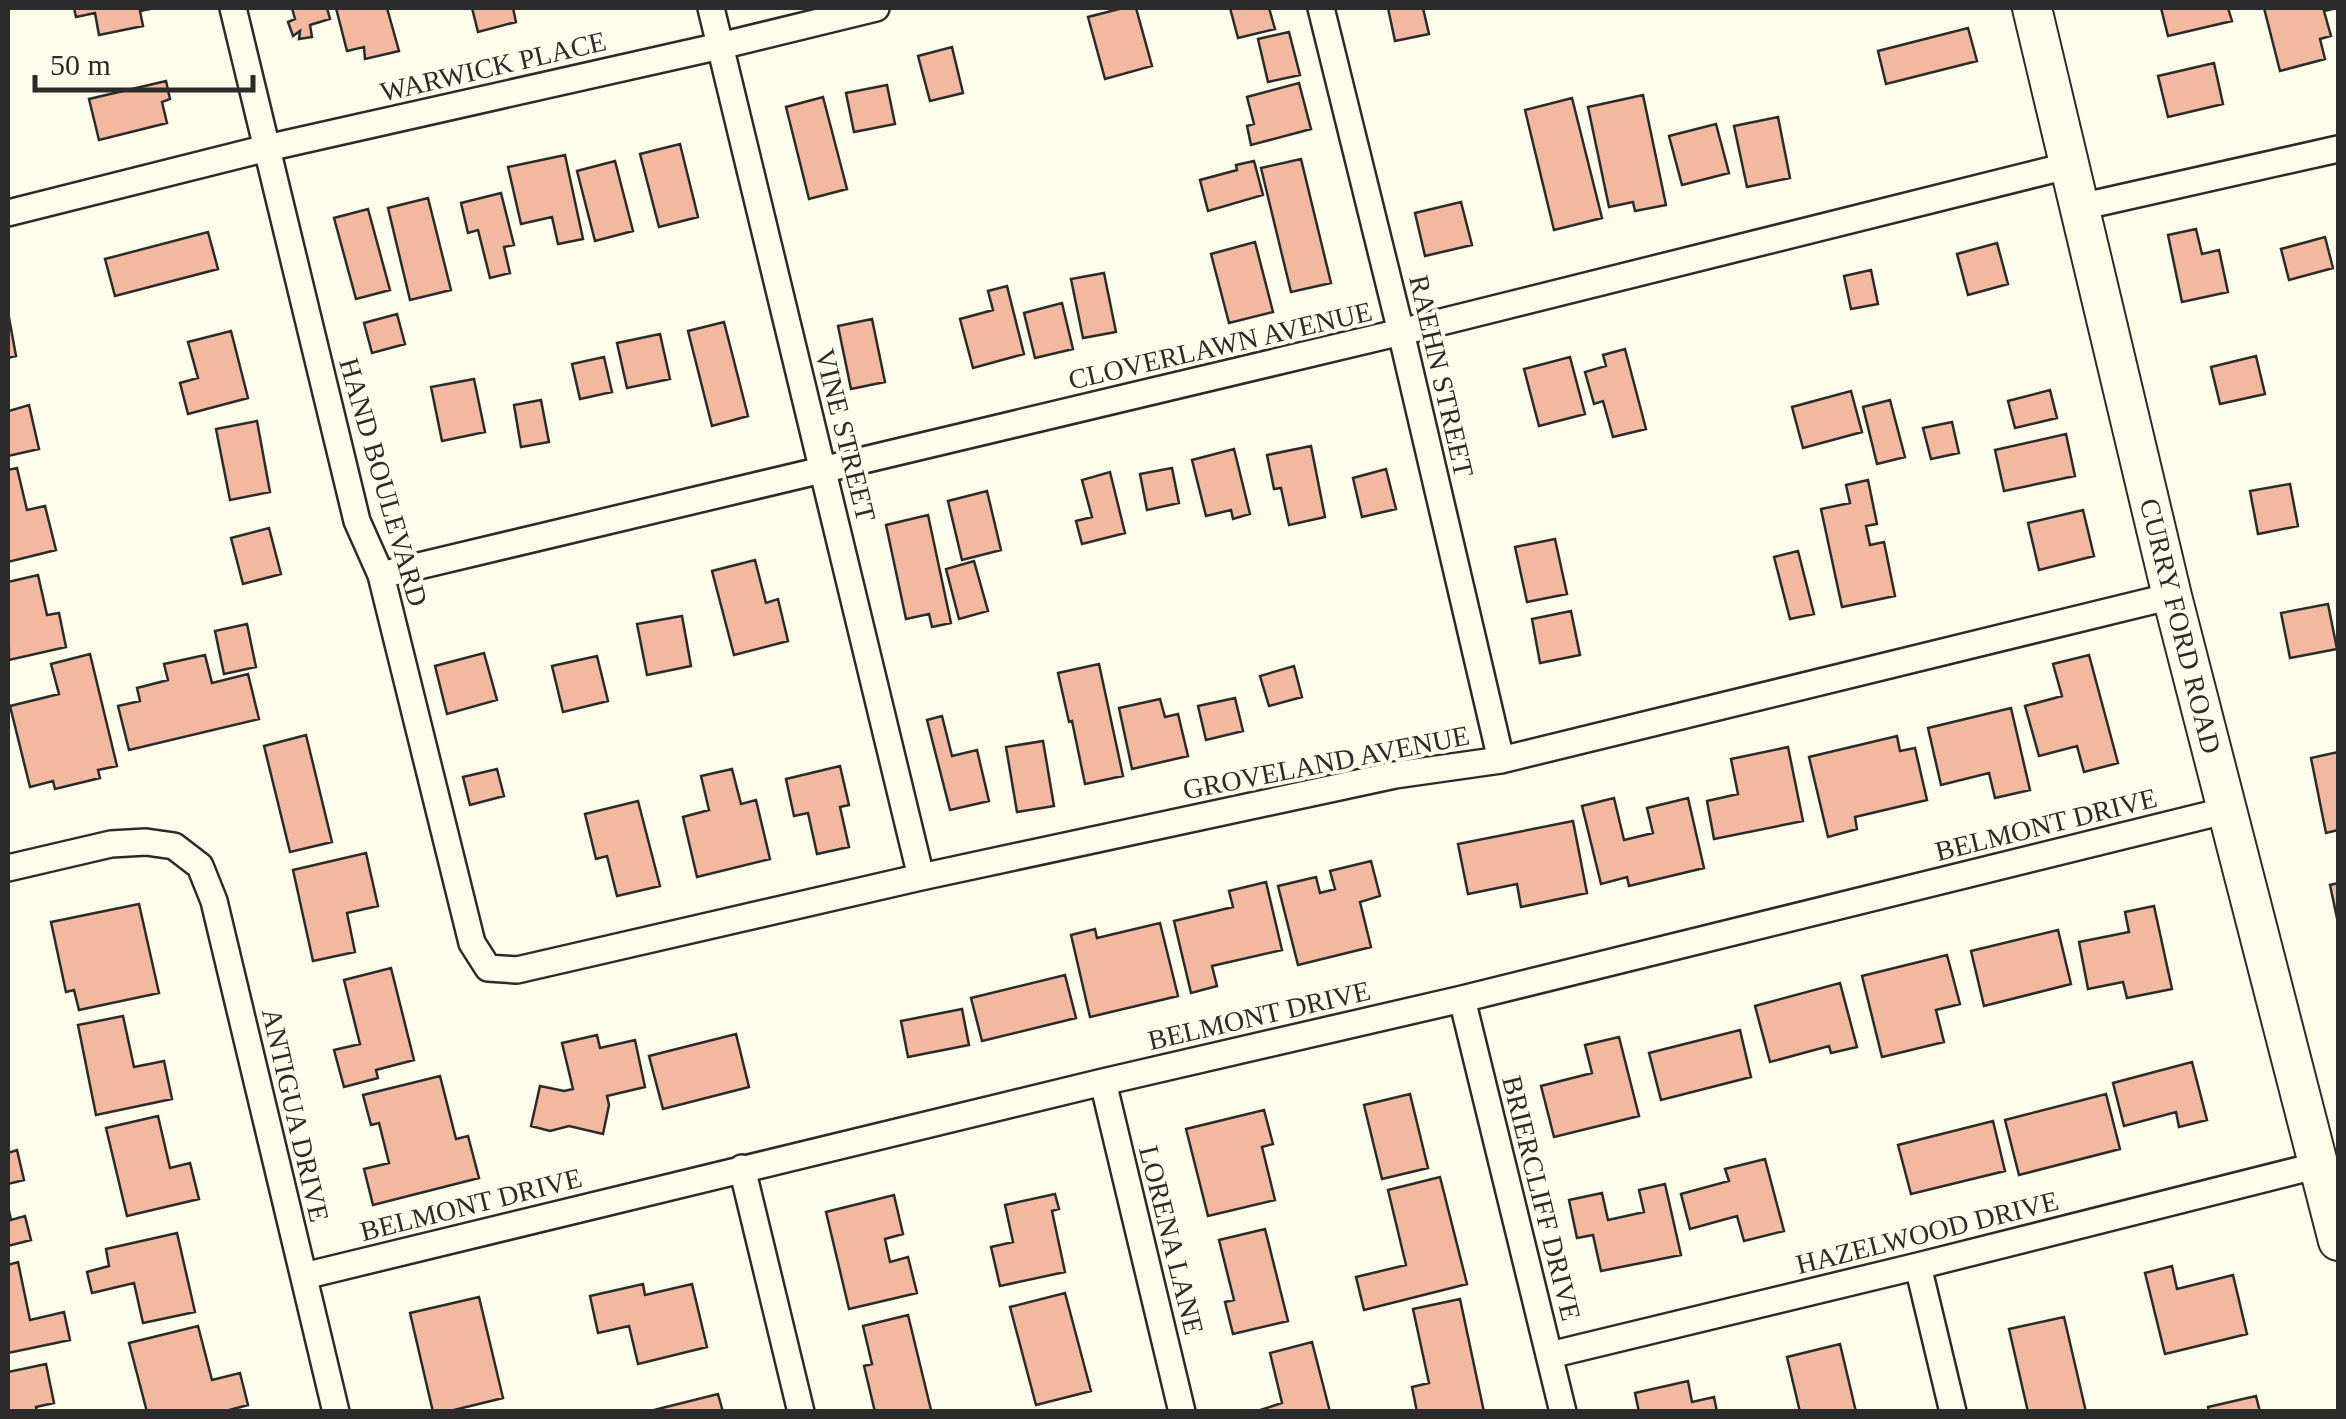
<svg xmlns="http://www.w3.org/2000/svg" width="2346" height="1419" font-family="'Times New Roman',serif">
<rect width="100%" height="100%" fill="#fdfbea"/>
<path fill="#f2b8a0" stroke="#2b2b2b" stroke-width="2.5" d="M74 8H149L150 9 140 11 143 26 99 35 95 13 76 17Z
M292 8H327L330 19 310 25 312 37 299 39 300 31 293 36 288 22 295 19Z
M336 8H387L399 51 365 59 364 47 347 51Z
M472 8H513L516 22 478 32Z
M1123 8H1136L1152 66 1105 79 1088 17Z
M1230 8H1269L1275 29 1238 38Z
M1388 8H1423L1429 34 1395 41Z
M2161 8H2228L2232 21 2168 36Z
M2264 8H2337L2324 11 2331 36 2320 39 2325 59 2280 71Z
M1968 28 1977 61 1886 84 1878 51Z
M1289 32 1300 75 1268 82 1258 39Z
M952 47 963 93 930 101 918 56Z
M2214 63 2223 104 2168 117 2158 76Z
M166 81 170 99 162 102 167 123 99 140 89 99Z
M1299 83 1311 129 1251 145 1247 126 1254 124 1247 97Z
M887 85 895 124 854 132 846 93Z
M1643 95 1666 205 1635 211 1633 202 1609 207 1588 107Z
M823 97 847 189 809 199 786 107Z
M1572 98 1602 218 1554 230 1525 110Z
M1778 117 1790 178 1747 187 1734 126Z
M1716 124 1729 173 1682 185 1669 136Z
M680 144 698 217 659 227 640 154Z
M565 155 583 239 558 244 552 217 521 224 508 167Z
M1301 159 1331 283 1291 292 1261 168Z
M615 161 633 231 595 241 577 171Z
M1254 161 1263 195 1208 211 1200 180 1237 170 1236 165Z
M501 193 514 245 504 247 510 273 490 278 478 230 468 233 461 203Z
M428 198 451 290 410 300 388 208Z
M1461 202 1472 245 1425 256 1415 213Z
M368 209 390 290 356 299 334 218Z
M2196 229 2202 254 2219 250 2228 292 2182 302 2168 235Z
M208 232 218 269 115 296 105 259Z
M2325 237 2333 268 2289 280 2281 249Z
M1255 242 1273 312 1229 323 1211 254Z
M1997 243 2008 284 1968 295 1957 254Z
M1871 270 1878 304 1851 309 1844 276Z
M1104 273 1116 332 1083 338 1071 279Z
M1007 286 1024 354 973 368 960 319 993 310 988 291Z
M1062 303 1073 349 1035 358 1024 313Z
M8 312 16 356 8 358Z
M397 314 405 344 372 353 364 323Z
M872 319 885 382 851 389 838 326Z
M724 322 748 416 712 426 688 331Z
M231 331 248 398 188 414 180 383 198 378 188 342Z
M660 334 670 379 627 388 617 343Z
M1625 349 1646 429 1613 437 1603 401 1594 404 1585 372 1606 366 1603 355Z
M2256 356 2265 394 2220 404 2211 367Z
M604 357 612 392 580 399 572 364Z
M1570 357 1585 414 1539 426 1524 369Z
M474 379 485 432 442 441 431 387Z
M2050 390 2057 418 2015 428 2008 401Z
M1851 391 1862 432 1803 448 1792 407Z
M541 400 549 442 521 447 514 405Z
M1890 400 1905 457 1877 464 1863 407Z
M29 405 39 449 8 456V406L9 411Z
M257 421 270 492 230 500 216 429Z
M1952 422 1959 453 1931 459 1923 428Z
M2066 434 2075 476 2004 491 1995 450Z
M1311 446 1325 517 1289 525 1281 488 1274 489 1267 455Z
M1234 449 1250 514 1233 519 1231 510 1206 516 1192 460Z
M17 468 27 510 45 506 56 550 8 562V470Z
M1172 468 1179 503 1147 510 1140 474Z
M1386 469 1396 509 1362 517 1353 478Z
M1110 472 1125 533 1082 544 1076 521 1092 517 1082 480Z
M1868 480 1877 524 1866 526 1870 545 1884 542 1895 596 1842 607 1821 509 1850 503 1846 485Z
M2290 484 2298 526 2258 534 2250 491Z
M987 491 1001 550 962 560 948 501Z
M2083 510 2094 556 2039 570 2028 523Z
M928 515 951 623 932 627 929 614 906 619 886 525Z
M269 528 281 574 243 584 231 538Z
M1555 539 1567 594 1527 602 1515 547Z
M1798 551 1814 614 1790 619 1774 557Z
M755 560 766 603 778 599 788 641 734 655 712 571Z
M974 561 988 611 959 619 946 569Z
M38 575 47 615 59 613 66 647 9 660 8 582Z
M2328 604 2337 649 2290 658 2281 613Z
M1571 611 1580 655 1540 663 1532 619Z
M682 616 691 666 647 675 637 624Z
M247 624 256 667 224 674 215 631Z
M484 653 497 700 447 714 435 666Z
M90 654 117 766 98 770 100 778 55 789 53 781 30 787 10 706 59 694 51 664Z
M205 655 212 683 248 674 259 719 129 750 118 706 140 701 137 688 168 680 164 664Z
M2089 655 2118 763 2084 772 2077 746 2039 756 2025 706 2062 696 2053 664Z
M597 656 608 701 563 712 552 666Z
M1099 664 1123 776 1085 784 1072 721 1069 722 1058 673Z
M1294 666 1302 697 1269 706 1260 676Z
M1235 698 1243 731 1206 740 1198 706Z
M1160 699 1165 717 1178 714 1188 756 1132 769 1119 708Z
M2011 708 2030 790 1995 798 1989 773 1941 785 1928 728Z
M942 716 952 756 977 750 989 801 950 810 927 720Z
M306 735 332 842 290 852 264 746Z
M1897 736 1900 751 1915 748 1927 800 1855 817 1857 829 1828 837 1809 757Z
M1043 741 1054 806 1017 812 1006 747Z
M1788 747 1803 821 1714 839 1707 801 1738 794 1731 759Z
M2338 752V830L2326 833 2311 758Z
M840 766 849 805 840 807 849 847 817 854 808 813 794 816 786 779Z
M497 769 504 796 470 805 463 777Z
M732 769 741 804 756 800 770 859 697 877 683 817 709 810 701 776Z
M1614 798 1624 840 1653 833 1647 808 1688 798 1704 868 1629 886 1627 877 1601 884 1582 806Z
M638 801 660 886 617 896 607 856 596 859 585 814Z
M1573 821 1587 893 1521 907 1517 884 1468 894 1458 844Z
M366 853 378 906 347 913 355 952 313 961 293 870Z
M1371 861 1380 896 1360 902 1371 947 1298 965 1278 886 1316 877 1320 893 1335 889 1330 871Z
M1266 882 1282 950 1212 966 1217 986 1191 993 1174 921 1233 907 1229 891Z
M2338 883V917L2337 918 2330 885Z
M139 904 159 993 79 1010 74 990 66 992 51 922Z
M2154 906 2172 989 2127 998 2123 982 2088 989 2079 942 2129 932 2125 912Z
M1160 923 1178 996 1090 1017 1071 935 1095 929 1097 938Z
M2058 930 2071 984 1984 1006 1971 951Z
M1947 955 1960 1004 1936 1010 1944 1042 1882 1057 1862 976Z
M391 968 414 1060 376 1070 378 1078 344 1087 334 1050 360 1044 344 980Z
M1065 975 1076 1018 982 1041 971 998Z
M1840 983 1857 1047 1831 1053 1829 1046 1770 1062 1755 1006Z
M962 1009 969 1045 908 1057 901 1021Z
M123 1016 134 1067 164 1061 172 1099 96 1115 78 1025Z
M1740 1030 1751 1077 1661 1100 1649 1053Z
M736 1034 749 1087 663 1109 649 1056Z
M597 1035 600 1048 635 1040 645 1087 607 1096 609 1105 603 1134 569 1126 550 1131 531 1126 540 1086 564 1091 573 1089 562 1043Z
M1619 1037 1639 1116 1554 1137 1541 1086 1592 1073 1585 1045Z
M2192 1062 2207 1120 2179 1127 2176 1112 2124 1126 2113 1083Z
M440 1076 456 1139 468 1136 479 1178 373 1205 364 1169 389 1163 379 1123 371 1125 363 1095Z
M1410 1094 1428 1168 1382 1179 1364 1105Z
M2106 1094 2120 1149 2019 1175 2005 1120Z
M1264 1110 1273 1144 1262 1147 1275 1200 1208 1216 1186 1129Z
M158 1116 170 1168 190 1163 199 1199 127 1216 106 1128Z
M1993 1121 2005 1171 1911 1194 1898 1145Z
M17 1150 24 1180 8 1184V1153Z
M1765 1159 1784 1231 1744 1241 1737 1216 1690 1229 1681 1194 1729 1181 1725 1169Z
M1440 1177 1467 1284 1364 1310 1356 1277 1406 1265 1388 1190Z
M1665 1184 1681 1255 1601 1271 1593 1235 1577 1238 1569 1200 1602 1193 1608 1220 1644 1212 1639 1190Z
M1055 1194 1059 1209 1052 1211 1065 1272 1000 1286 991 1247 1013 1242 1005 1205Z
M894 1195 903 1234 885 1239 890 1262 908 1257 917 1293 849 1309 826 1212Z
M8 1206 11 1220 25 1216 31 1240 8 1246Z
M1265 1229 1288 1321 1233 1334 1225 1302 1234 1300 1219 1240Z
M177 1233 195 1312 143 1323 134 1283 92 1293 87 1272 109 1266 106 1249Z
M18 1262 30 1320 64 1312 70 1340 8 1353V1265Z
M2172 1266 2177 1289 2233 1275 2247 1334 2165 1354 2145 1273Z
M643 1284 645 1295 692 1284 707 1347 638 1364 629 1326 598 1333 590 1296Z
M1065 1293 1091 1391 1036 1405 1010 1307Z
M479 1297 503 1398 446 1412H433L410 1313Z
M1460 1299 1484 1412H1417L1412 1387 1429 1383 1413 1309Z
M908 1315 931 1410 875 1412 864 1366 872 1364 863 1326Z
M2064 1317 2086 1412H2028L2009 1329Z
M198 1326 212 1380 240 1373 248 1405 222 1412H147L129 1343Z
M1312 1342 1330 1412H1254L1282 1403 1270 1353Z
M1840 1344 1856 1412H1800L1787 1357Z
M46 1364 54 1403 36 1407 37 1412H8V1372Z
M1688 1381 1692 1402 1714 1397 1717 1412H1639L1635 1393Z
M718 1394 723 1412H650V1411Z
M2256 1396 2260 1412H2209L2208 1407Z"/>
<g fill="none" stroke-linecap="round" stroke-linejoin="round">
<defs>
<path id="street" d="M233 8 357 521 381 575 472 943 488 968 517 970 921 877 1395 775 1501 760 2172 596
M711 8 921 877
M1321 8 1401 332 1501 760
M2080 207 2338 149
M8 213 267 148 720 46 876 8
M381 575 1401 332 2071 165
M8 868 111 844 146 842 174 846 200 866 214 901 336 1412
M1462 999 1563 1412
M1103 1082 1182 1412
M742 1168 801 1412
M1918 1266 1953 1412
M304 1276 1103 1082 1462 999 2228 810
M1550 1355 1918 1266 2319 1165"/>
<path id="secondary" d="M2032 8 2172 596 2338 1241"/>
</defs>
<use href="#street" stroke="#2b2b2b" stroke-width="30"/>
<use href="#secondary" stroke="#2b2b2b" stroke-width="42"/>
<use href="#street" stroke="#fdfbea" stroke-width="25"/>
<use href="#secondary" stroke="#fdfbea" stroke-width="38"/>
</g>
<g text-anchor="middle" stroke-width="8" stroke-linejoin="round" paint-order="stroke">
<g font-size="28" fill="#2b2b2b" stroke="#fdfbea">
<text transform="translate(493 66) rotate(-13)" y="10">WARWICK PLACE</text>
<text transform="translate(1220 345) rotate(-13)" y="10">CLOVERLAWN AVENUE</text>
<text transform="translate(1442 376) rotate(77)" y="10">RAEHN STREET</text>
<text transform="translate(846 435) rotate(76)" y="10">VINE STREET</text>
<text transform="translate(384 482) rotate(74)" y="10">HAND BOULEVARD</text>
<text transform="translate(2181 626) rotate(76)" y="10">CURRY FORD ROAD</text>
<text transform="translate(1326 762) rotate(-11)" y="10">GROVELAND AVENUE</text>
<text transform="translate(2046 824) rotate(-14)" y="10">BELMONT DRIVE</text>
<text transform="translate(1259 1015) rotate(-13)" y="10">BELMONT DRIVE</text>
<text transform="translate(296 1115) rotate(77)" y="10">ANTIGUA DRIVE</text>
<text transform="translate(1542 1198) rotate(76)" y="10">BRIERCLIFF DRIVE</text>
<text transform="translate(471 1204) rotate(-14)" y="10">BELMONT DRIVE</text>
<text transform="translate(1927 1232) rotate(-14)" y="10">HAZELWOOD DRIVE</text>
<text transform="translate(1172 1240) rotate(76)" y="10">LORENA LANE</text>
</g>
</g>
<rect width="2346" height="1419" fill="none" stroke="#2b2b2b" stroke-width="20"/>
<path d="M35 75v15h218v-15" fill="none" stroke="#2b2b2b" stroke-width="5"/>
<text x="50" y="75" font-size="30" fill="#2b2b2b" stroke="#fdfbea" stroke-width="8" paint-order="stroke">50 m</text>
</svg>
